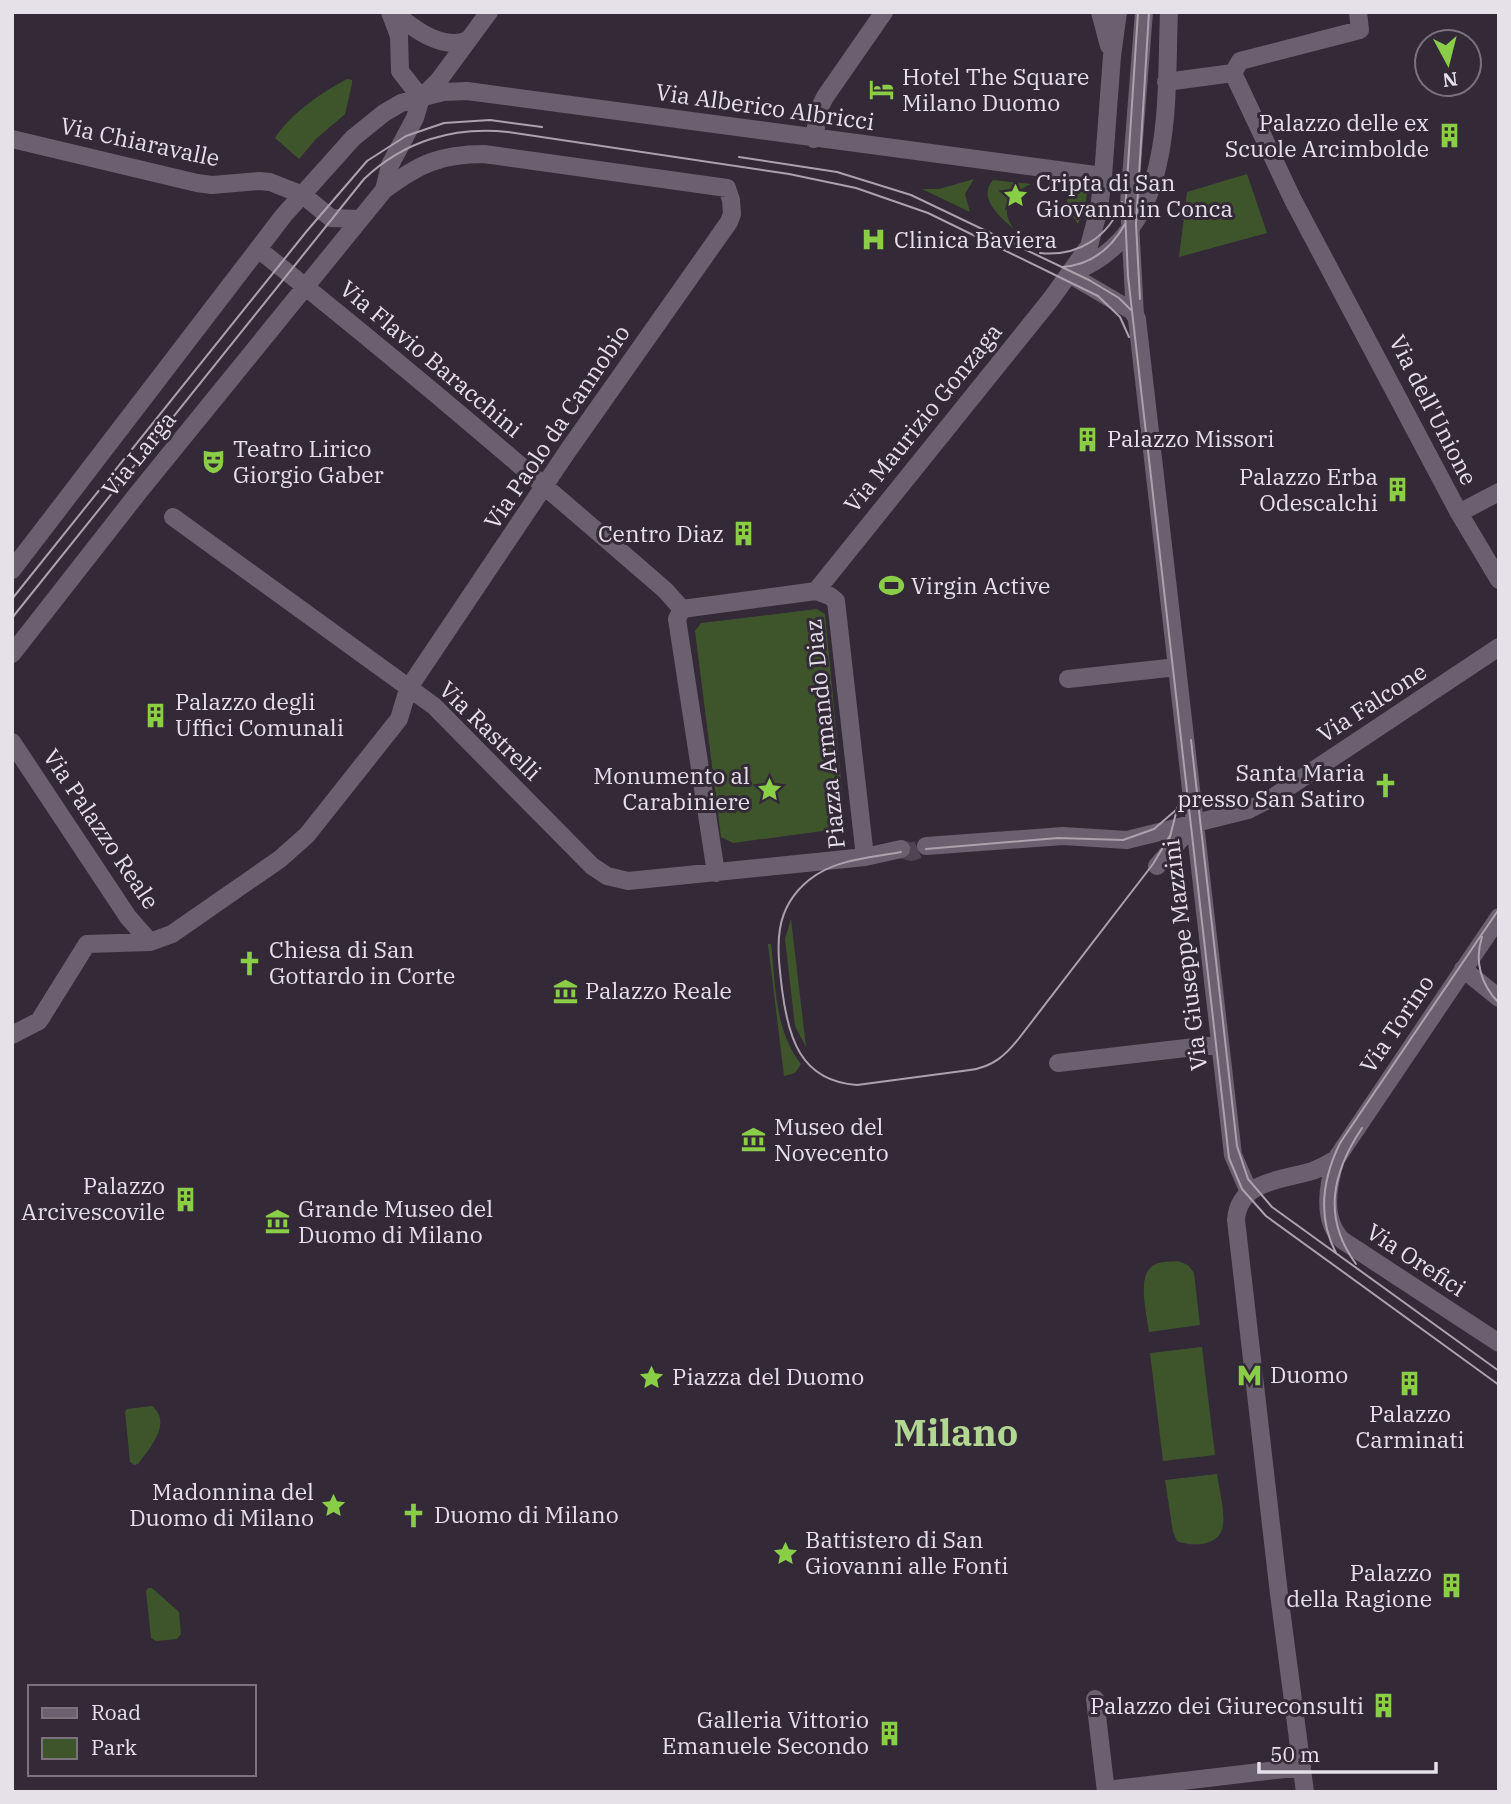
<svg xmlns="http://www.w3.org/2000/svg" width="1511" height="1804" font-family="'IBM Plex Serif',serif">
<rect width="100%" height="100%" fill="#332937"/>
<path fill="#3e552c" d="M347 79 352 80V84L345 114 316 139 299 159 275 138C291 113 321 93 347 79Z
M1247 174 1267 233 1179 257 1187 192Z
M974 179 965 194 970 212 922 189H939Z
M993 180 1031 184C1011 193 998 208 1014 229 1000 217 977 198 993 180Z
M1071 184 1085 187 1087 193 1085 206 1078 224 1066 206Z
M817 609 825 614 845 822 838 829 733 843 721 837 695 631 701 623Z
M791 919 806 1047 795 1026 785 939Z
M768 944H771C776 986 774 1029 801 1064L795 1073 784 1076Z
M1178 1261 1188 1265 1194 1273 1200 1325 1149 1332C1147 1314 1135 1272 1156 1264 1162 1261 1172 1262 1178 1261Z
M1202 1347 1215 1455 1163 1461 1150 1353Z
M152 1406C173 1423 149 1449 138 1464L134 1465 130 1462 125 1412 127 1409Z
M1217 1474C1219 1488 1225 1512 1223 1525 1220 1547 1192 1547 1177 1541L1173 1532 1165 1480Z
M148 1588H152L179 1612 181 1634 177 1639 156 1641 151 1638 146 1591Z"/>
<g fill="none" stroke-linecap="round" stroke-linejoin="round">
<path stroke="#4e4452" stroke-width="18" stroke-dasharray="18 9" stroke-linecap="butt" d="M901 849 912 852 926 846"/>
<path stroke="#6b606f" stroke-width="18" d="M390 12 399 36 400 71 421 98
M394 12C412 28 443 51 468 40
M1100 12 1109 46
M1144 12 1129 203 1135 315 1137 319 1233 1155 1249 1192
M1233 73 1293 200 1459 513 1499 580
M1233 73 1240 61 1360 30 1358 12
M1166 82 1233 73
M12 139 197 183 212 185 259 181 270 182 303 195 331 218 360 219
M814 139 819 109 825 97 884 12
M258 249C397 359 531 474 665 590L682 609
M1069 274C1177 234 1165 108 1169 12
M1069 274 1132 311 1135 315
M1459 513 1499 492
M173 517 434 706 592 866 607 876 628 881 865 857 901 849
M12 570 284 215 353 138 384 113 401 103 443 92 467 91 1103 176
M816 591 1051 299 1089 246 1099 209 1103 176 1112 56 1118 12
M682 609 816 591 830 596 836 601 865 857
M682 609 677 619 716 873
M12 654 138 493 384 190 390 165 415 118 421 98 439 80 489 12
M1068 679 1177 667
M12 742 128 917 150 942
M926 846 1063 836 1127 840 1248 810 1272 798 1499 647
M1157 866 1194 824
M1499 917 1336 1159C1328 1184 1321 1219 1342 1240L1499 1343
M1463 969 1499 998
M12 1035 39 1021 87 944 150 942 172 934 280 859 307 835 399 719 408 689 567 452 729 222 732 214 731 200 727 188 484 154C440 154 419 164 384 190
M1058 1063 1220 1044
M1095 1699 1106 1792
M1106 1790 1302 1767
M1305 1792 1279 1594 1236 1220C1239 1180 1283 1180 1312 1171 1321 1168 1328 1164 1336 1159"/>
<path stroke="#aaa2ad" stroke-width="2" d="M1138 12 1125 212 1128 276 1229 1158 1242 1189 1266 1216 1499 1385
M739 157 837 172 911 195 1089 280 1119 298 1132 311
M1040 253C1078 257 1109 237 1122 202
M1062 267C1091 265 1111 249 1125 224
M1140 299 1136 224 1149 12
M12 599 306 232 367 161 406 136 444 123 490 120 542 127
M12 618 364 179C404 141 454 126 508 132L789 174 856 188 928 213 1098 296 1120 317 1129 337
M1191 740 1237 1146 1248 1179 1272 1207 1499 1371
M1168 844 1181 794
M926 849 1058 838 1123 840 1154 829 1176 810
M901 852C870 858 835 859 809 880 772 910 777 947 782 989 788 1037 800 1081 857 1085L970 1070C993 1067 1006 1055 1020 1037L1153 864 1171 834
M1482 937C1474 961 1481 985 1499 1003
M1336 1253C1317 1217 1323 1178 1340 1143L1499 909
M1356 1264C1322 1218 1332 1173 1362 1128"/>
</g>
<defs>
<symbol id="hotel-bare" viewBox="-9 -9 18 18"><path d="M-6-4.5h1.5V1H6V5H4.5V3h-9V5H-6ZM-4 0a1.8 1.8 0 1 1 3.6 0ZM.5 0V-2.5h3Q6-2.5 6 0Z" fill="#8ace48" stroke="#332937" stroke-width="2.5" paint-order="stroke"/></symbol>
<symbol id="building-bare" viewBox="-9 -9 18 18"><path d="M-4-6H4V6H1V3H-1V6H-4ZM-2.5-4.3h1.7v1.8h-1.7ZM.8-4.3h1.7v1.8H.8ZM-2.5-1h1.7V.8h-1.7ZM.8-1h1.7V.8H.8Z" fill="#8ace48" stroke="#332937" stroke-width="2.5" paint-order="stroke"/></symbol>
<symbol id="sight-bare" viewBox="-9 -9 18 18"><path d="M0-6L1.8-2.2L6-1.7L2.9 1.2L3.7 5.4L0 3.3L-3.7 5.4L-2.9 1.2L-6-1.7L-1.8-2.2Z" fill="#8ace48" stroke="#332937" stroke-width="2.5" paint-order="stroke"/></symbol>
<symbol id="hospital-bare" viewBox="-9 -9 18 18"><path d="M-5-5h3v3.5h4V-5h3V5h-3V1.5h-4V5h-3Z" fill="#8ace48" stroke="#332937" stroke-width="2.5" paint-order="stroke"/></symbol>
<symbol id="theatre-bare" viewBox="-9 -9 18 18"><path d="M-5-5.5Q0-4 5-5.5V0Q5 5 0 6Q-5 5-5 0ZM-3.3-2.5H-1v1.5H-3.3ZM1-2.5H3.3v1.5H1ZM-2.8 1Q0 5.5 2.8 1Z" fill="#8ace48" stroke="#332937" stroke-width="2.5" paint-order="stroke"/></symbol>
<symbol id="stadium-bare" viewBox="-9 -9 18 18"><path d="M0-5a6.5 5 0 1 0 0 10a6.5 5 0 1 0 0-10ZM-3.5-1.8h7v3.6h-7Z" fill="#8ace48" stroke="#332937" stroke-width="2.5" paint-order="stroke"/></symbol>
<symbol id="church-bare" viewBox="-9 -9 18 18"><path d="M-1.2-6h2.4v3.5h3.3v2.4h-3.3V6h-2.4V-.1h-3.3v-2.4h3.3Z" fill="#8ace48" stroke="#332937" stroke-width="2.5" paint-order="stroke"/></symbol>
<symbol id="museum-bare" viewBox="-9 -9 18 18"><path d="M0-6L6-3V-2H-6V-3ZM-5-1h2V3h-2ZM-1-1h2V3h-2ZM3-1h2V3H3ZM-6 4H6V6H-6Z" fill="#8ace48" stroke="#332937" stroke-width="2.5" paint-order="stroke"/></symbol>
<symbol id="metro-bare" viewBox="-9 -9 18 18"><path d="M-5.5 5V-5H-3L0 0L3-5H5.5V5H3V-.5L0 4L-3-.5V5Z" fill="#8ace48" stroke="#332937" stroke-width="2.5" paint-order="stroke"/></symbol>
</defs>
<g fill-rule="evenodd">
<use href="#hotel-bare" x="864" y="72" width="35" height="35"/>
<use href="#building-bare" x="1432" y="118" width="35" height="35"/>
<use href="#sight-bare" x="998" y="178" width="35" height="35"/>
<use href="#hospital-bare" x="856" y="222" width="35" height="35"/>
<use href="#building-bare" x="1070" y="422" width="35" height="35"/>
<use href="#theatre-bare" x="196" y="444" width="35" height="35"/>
<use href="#building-bare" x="1380" y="472" width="35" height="35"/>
<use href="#building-bare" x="726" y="516" width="35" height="35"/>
<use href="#stadium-bare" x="874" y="568" width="35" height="35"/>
<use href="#building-bare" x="138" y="698" width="35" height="35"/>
<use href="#church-bare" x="1368" y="768" width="35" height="35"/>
<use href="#sight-bare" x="752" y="772" width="35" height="35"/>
<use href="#church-bare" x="232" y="946" width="35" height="35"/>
<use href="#museum-bare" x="548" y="974" width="35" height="35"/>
<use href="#museum-bare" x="736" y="1122" width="35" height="35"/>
<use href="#building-bare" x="168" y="1182" width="35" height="35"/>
<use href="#museum-bare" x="260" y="1204" width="35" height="35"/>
<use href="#metro-bare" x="1232" y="1358" width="35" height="35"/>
<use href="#sight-bare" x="634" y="1360" width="35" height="35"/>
<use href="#building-bare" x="1392" y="1366" width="35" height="35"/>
<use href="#sight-bare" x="316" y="1488" width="35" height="35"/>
<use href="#church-bare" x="396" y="1498" width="35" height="35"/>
<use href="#sight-bare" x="768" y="1536" width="35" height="35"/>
<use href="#building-bare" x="1434" y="1568" width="35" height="35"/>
<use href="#building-bare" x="1366" y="1688" width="35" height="35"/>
<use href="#building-bare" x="872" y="1716" width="35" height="35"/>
</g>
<g text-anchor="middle" stroke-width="6" stroke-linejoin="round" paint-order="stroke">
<g font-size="23" fill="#e6e0e9" stroke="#332937" text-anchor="start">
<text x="902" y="85">Hotel The Square<tspan x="902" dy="26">Milano Duomo</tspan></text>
<text x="1429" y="131" text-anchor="end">Palazzo delle ex<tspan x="1429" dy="26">Scuole Arcimbolde</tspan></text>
<text x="1036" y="191">Cripta di San<tspan x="1036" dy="26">Giovanni in Conca</tspan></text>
<text x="894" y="248">Clinica Baviera</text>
<text x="1107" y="447">Palazzo Missori</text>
<text x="233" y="457">Teatro Lirico<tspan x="233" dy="26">Giorgio Gaber</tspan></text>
<text x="1378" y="485" text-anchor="end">Palazzo Erba<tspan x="1378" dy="26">Odescalchi</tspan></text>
<text x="724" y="542" text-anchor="end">Centro Diaz</text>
<text x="911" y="594">Virgin Active</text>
<text x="175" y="710">Palazzo degli<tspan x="175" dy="26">Uffici Comunali</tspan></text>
<text x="1365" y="781" text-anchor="end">Santa Maria<tspan x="1365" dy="26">presso San Satiro</tspan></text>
<text x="750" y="784" text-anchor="end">Monumento al<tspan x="750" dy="26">Carabiniere</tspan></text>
<text x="269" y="958">Chiesa di San<tspan x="269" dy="26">Gottardo in Corte</tspan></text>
<text x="585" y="999">Palazzo Reale</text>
<text x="774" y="1135">Museo del<tspan x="774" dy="26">Novecento</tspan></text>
<text x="165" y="1194" text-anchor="end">Palazzo<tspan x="165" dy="26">Arcivescovile</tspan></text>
<text x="298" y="1217">Grande Museo del<tspan x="298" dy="26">Duomo di Milano</tspan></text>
<text x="1270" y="1383">Duomo</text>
<text x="672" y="1385">Piazza del Duomo</text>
<text x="1410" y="1422" text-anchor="middle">Palazzo<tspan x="1410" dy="26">Carminati</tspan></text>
<text x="314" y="1500" text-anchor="end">Madonnina del<tspan x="314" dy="26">Duomo di Milano</tspan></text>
<text x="434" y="1523">Duomo di Milano</text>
<text x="805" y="1548">Battistero di San<tspan x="805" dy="26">Giovanni alle Fonti</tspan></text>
<text x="1432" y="1581" text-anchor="end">Palazzo<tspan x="1432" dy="26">della Ragione</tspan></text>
<text x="1364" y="1714" text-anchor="end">Palazzo dei Giureconsulti</text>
<text x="869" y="1728" text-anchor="end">Galleria Vittorio<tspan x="869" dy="26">Emanuele Secondo</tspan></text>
</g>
<g font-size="23" fill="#e6e0e9" stroke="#332937">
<text transform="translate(765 107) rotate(8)" y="8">Via Alberico Albricci</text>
<text transform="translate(140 142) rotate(12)" y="8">Via Chiaravalle</text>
<text transform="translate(431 359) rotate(40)" y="8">Via Flavio Baracchini</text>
<text transform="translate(1433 410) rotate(63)" y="8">Via dell'Unione</text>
<text transform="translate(923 418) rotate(-51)" y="8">Via Maurizio Gonzaga</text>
<text transform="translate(557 427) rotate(-56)" y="8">Via Paolo da Cannobio</text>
<text transform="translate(139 454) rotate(-51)" y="8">Via Larga</text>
<text transform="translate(1372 703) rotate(-33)" y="8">Via Falcone</text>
<text transform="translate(490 731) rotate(44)" y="8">Via Rastrelli</text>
<text transform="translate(825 734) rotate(-96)" y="8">Piazza Armando Diaz</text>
<text transform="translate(101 829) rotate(56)" y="8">Via Palazzo Reale</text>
<text transform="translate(1185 955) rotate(-97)" y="8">Via Giuseppe Mazzini</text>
<text transform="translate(1397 1024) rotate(-56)" y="8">Via Torino</text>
<text transform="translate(1416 1260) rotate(33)" y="8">Via Orefici</text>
</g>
<g font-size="37" font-weight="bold" fill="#b1d793" stroke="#332937">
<text x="956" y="1446">Milano</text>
</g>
</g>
<rect width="1511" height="1804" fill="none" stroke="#e6e0e9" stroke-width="28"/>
<rect x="28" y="1685" width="228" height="91" fill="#332937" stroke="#7b727e" stroke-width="2"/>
<rect x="42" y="1708" width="35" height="10" fill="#6b606f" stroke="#7b727e" stroke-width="2"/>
<text x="91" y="1720" font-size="21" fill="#e6e0e9">Road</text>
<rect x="42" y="1738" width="35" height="21" fill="#3e552c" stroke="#7b727e" stroke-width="2"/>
<text x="91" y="1755" font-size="21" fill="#e6e0e9">Park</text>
<g transform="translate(1448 63) rotate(173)"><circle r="33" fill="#332937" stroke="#7b727e" stroke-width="2"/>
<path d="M0-5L12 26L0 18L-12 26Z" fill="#8ace48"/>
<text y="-10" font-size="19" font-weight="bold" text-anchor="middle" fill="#e6e0e9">N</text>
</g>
<path d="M1259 1762v10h177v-10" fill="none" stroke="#e6e0e9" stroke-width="3.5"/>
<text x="1270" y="1762" font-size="21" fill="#e6e0e9" stroke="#332937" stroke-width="5" paint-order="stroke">50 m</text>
</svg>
